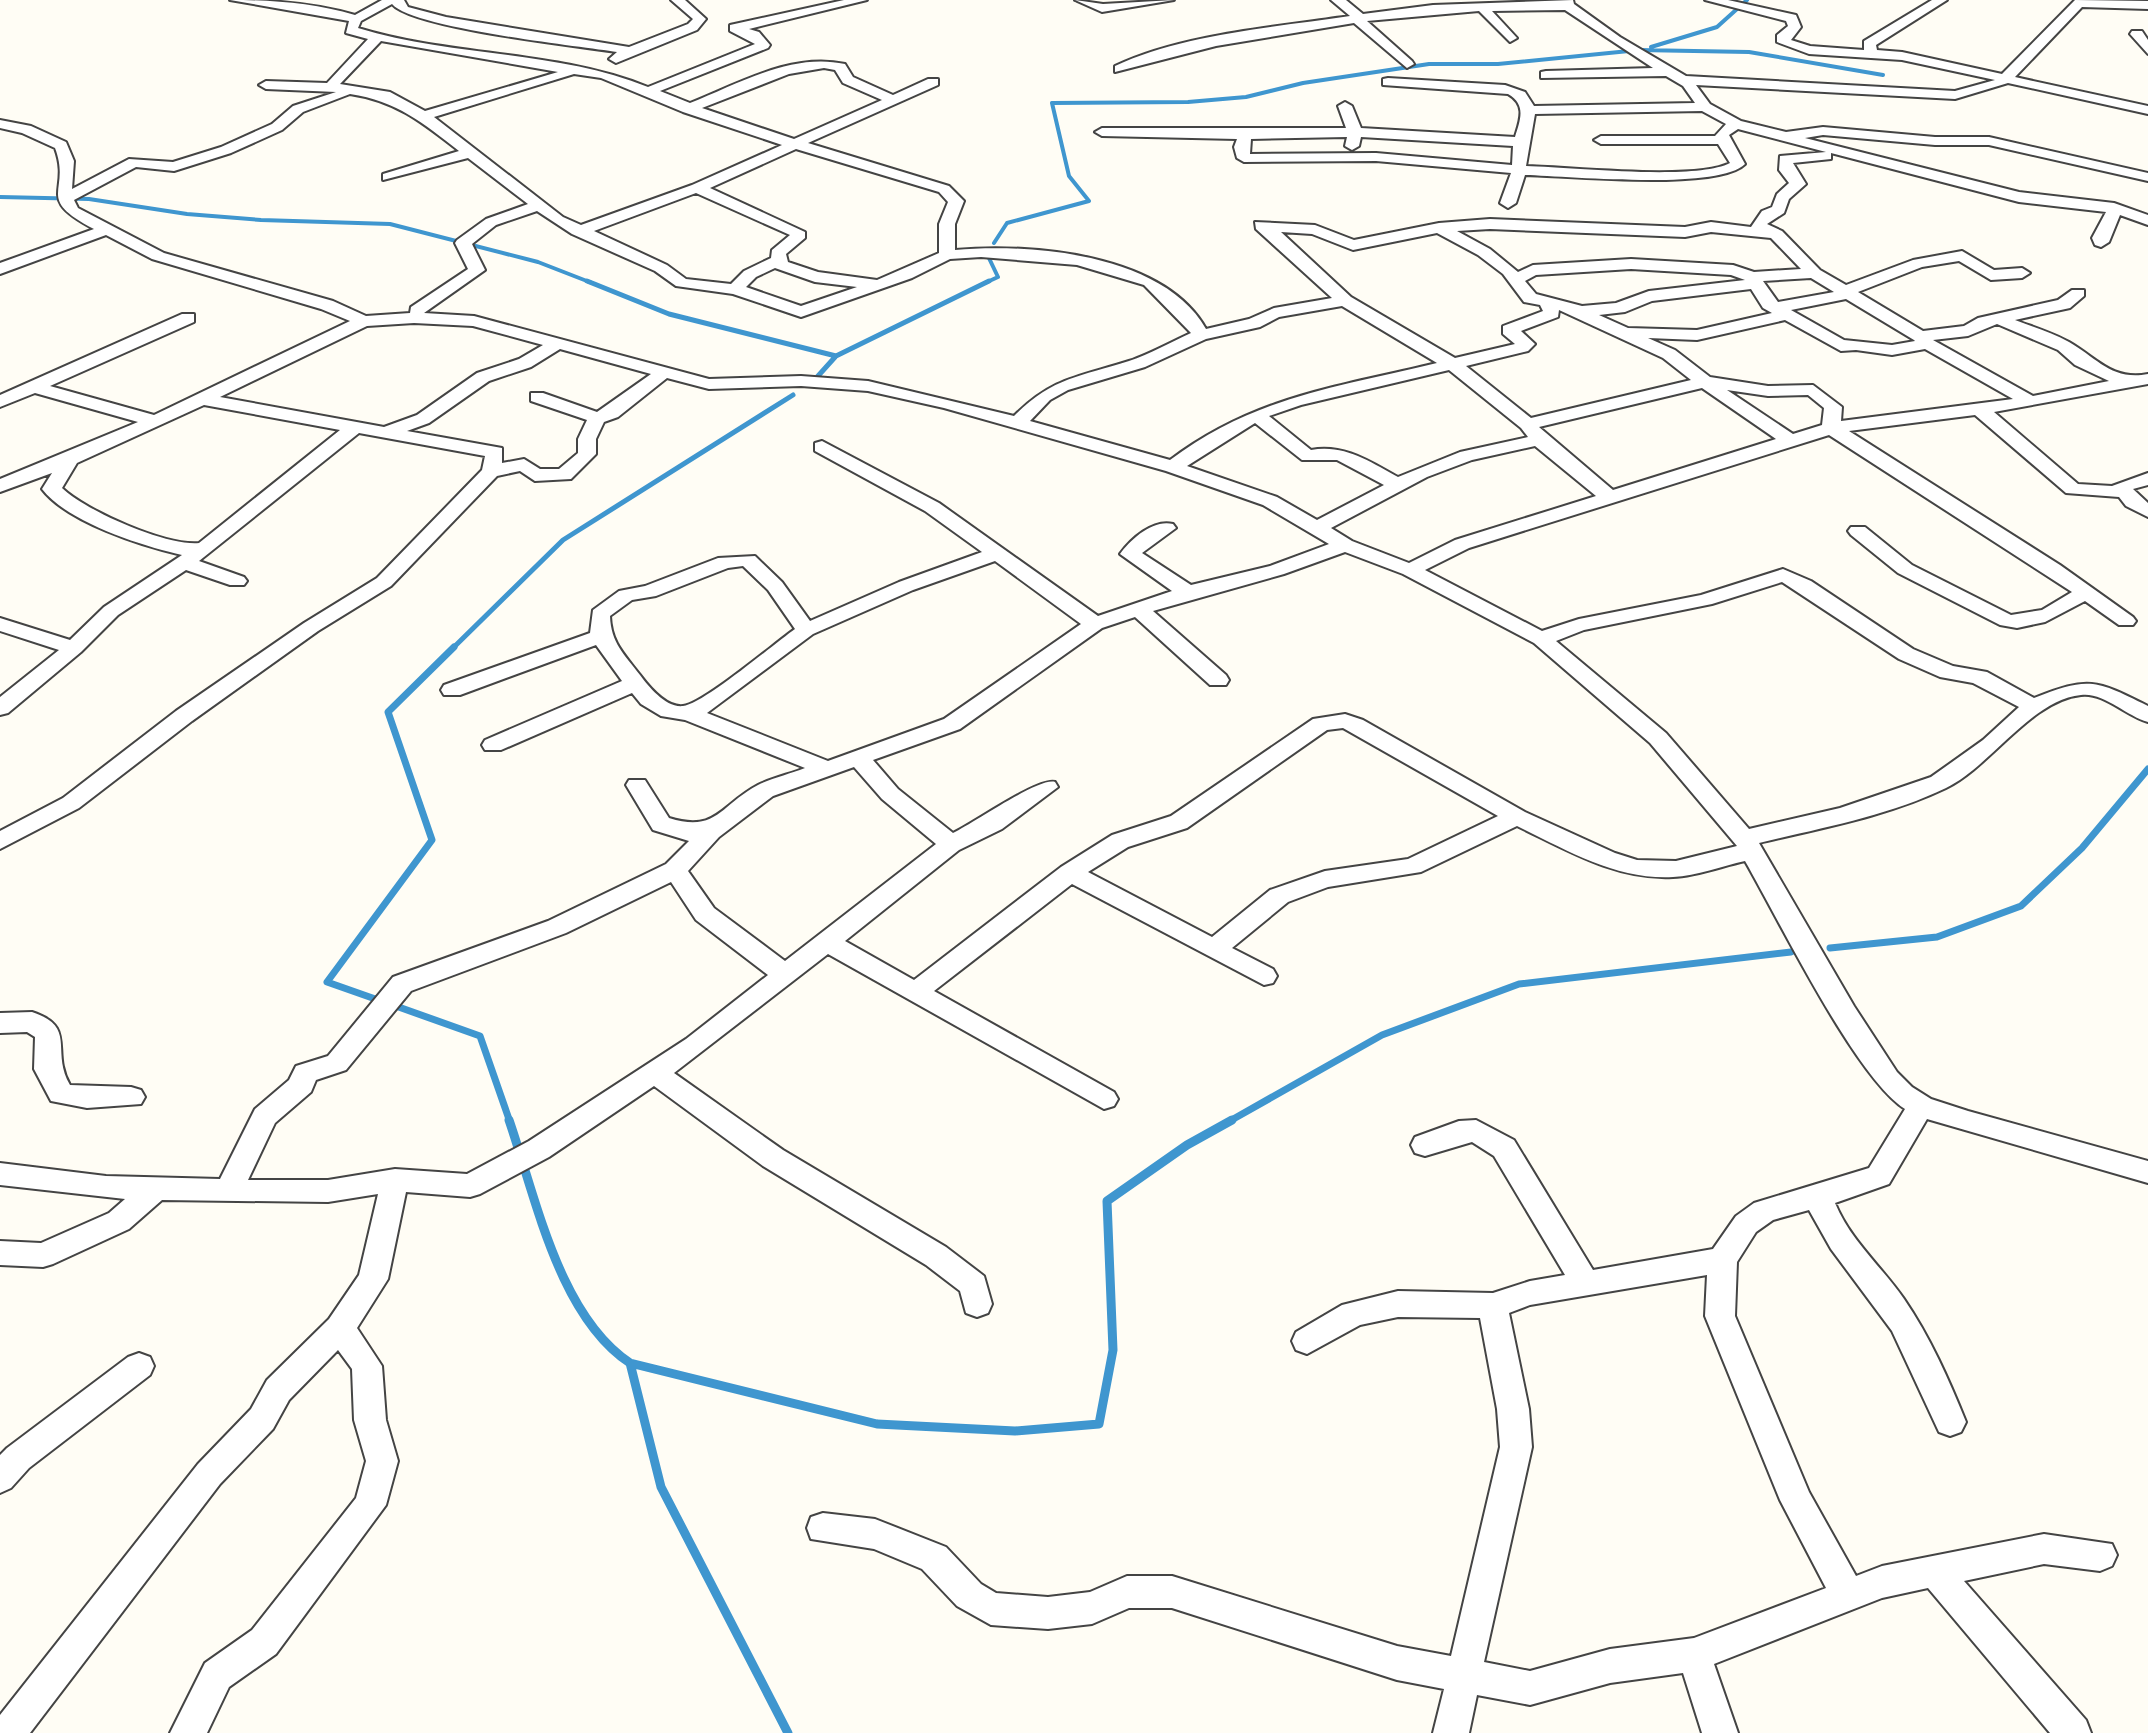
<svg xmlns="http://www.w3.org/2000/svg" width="2148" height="1733" font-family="'IBM Plex Serif',serif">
<rect width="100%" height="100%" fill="#fffdf5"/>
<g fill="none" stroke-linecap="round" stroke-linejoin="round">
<path stroke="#3f96cf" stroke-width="4" d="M1651 47 1717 27 1747 0
M0 197 89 199 187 214 261 220 390 224 538 262 592 283
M994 243 1007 223 1089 201 1069 176 1052 103 1188 102 1246 97 1303 83 1429 64H1498L1639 50 1749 52 1883 75
M985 283 998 277 987 254"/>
<path stroke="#3f96cf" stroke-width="5" d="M587 281 669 314 836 356
M818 376 836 356 989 281
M452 649 563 540 793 395"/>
<path stroke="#3f96cf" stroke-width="7" d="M1830 948 1937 937 2021 906 2082 848 2148 769
M381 1001 327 982 432 840 388 712 454 647
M393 1005 480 1036 510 1122
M1228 1122 1382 1035 1519 984 1791 952"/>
<path stroke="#3f96cf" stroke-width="9" d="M509 1120C536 1198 559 1316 630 1363L661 1487 788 1733
M630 1363 877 1424 1015 1431 1099 1424 1113 1350 1107 1201 1187 1145 1232 1120"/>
<defs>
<path id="minor" d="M230 0C272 0 314 3 355 15L382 0H404L408 7 446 17 629 47 688 24 693 19 671 0H685L706 19 697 30 616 63 609 59 617 52C577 46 412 28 392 4L361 21 358 28C452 57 556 50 648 87L755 44 730 31V25L844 0H867L749 29 759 32 770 45 768 48 660 91 690 103C738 84 792 52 845 64L853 77 893 95 928 79H938V85L808 143 949 186 964 201 955 224V250C1032 243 1164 254 1206 329L1249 319 1274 308 1332 298 1256 229 1255 222 1315 225 1354 240 1439 223 1490 219 1685 227 1711 222 1751 227 1762 211 1772 207 1777 194 1789 183 1779 170 1780 156 1826 152 1738 129 1729 135 1745 164C1718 191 1568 176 1525 175L1516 203 1508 208 1500 203 1511 173 1376 161 1244 162 1237 158 1234 147 1237 139 1102 136 1095 132 1102 128H1346L1338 106 1345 102 1352 106 1361 128 1515 137C1520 120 1527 105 1508 94L1383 85V79L1388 78 1505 85 1525 92 1534 106 1695 103 1683 86 1666 76 1541 78V72L1546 71 1653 68 1565 10 1492 11 1517 38 1510 42 1479 11 1367 21 1412 61 1414 64 1407 68 1354 23 1216 46 1115 72V66C1182 34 1277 27 1350 16L1331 0H1346L1363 14 1433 5 1573 0 1574 4 1620 37 1686 76 1955 91 1995 80 1902 60 1809 54 1777 42V35L1788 26 1786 21 1705 0H1728L1796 15 1801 27 1791 40 1810 46 1864 50V41L1932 0H1947L1876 45 1877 50 1902 52 2002 74 2075 0 2148 1V9L2082 7 2015 77 2148 106V114L2008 83 1955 99 1696 85 1710 104 1741 121 1786 132 1823 127 1935 137H1989L2148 173V181L1989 145H1935L1823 135 1805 138 2019 192 2114 203 2148 215V225L2120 215 2109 242 2101 247 2095 245 2092 238 2106 212 2019 202 1831 153V159L1793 163 1806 184 1789 199 1784 213 1767 224 1782 231 1820 270 1846 285 1913 260 1962 251 1994 270 2022 268 2030 273 2022 278 1991 280 1959 261 1922 267 1858 292 1923 331 1964 326 1978 318 2058 300 2072 290H2084V296L2070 308 2015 320C2033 327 2053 333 2069 342 2097 358 2112 381 2148 374V384L1994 412 2078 484 2112 486 2148 473V485L2133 489 2148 503V517L2126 506 2119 497 2066 493 1975 415 1849 431 2060 565 2133 617 2136 621 2133 625H2119L2085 601 2045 622 2017 628 2000 625 1898 573 1851 535 1848 531 1851 527H1865L1912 565 2011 615 2042 610 2072 592 1829 435 1469 548 1425 570 1542 631 1579 619 1701 595 1783 569 1811 581 1913 649 1953 666 1987 672 2034 698C2089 676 2096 680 2148 706V722C2126 716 2104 692 2081 695 2031 700 1991 766 1946 788 1888 816 1821 828 1759 843L1854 1006 1897 1072 1912 1087 1931 1099 1968 1111 2148 1161V1183L1927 1119 1889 1184 1835 1203C1850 1240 1882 1267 1904 1299 1930 1337 1949 1380 1966 1422L1961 1432 1950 1436 1939 1432 1892 1331 1831 1249 1809 1210 1773 1220 1756 1232 1737 1262 1735 1316 1809 1492 1856 1576 1882 1566 2044 1534 2112 1544 2117 1555 2112 1566 2100 1571 2044 1564 1964 1581 2086 1720 2091 1733H2050L1928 1588 1882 1598 1714 1664 1738 1733H1702L1683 1673 1610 1683 1530 1705 1477 1695 1469 1733H1433L1444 1689 1397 1680 1172 1608H1129L1092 1624 1048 1629 991 1625 957 1606 922 1569 874 1549 811 1539 807 1528 811 1517 823 1513 875 1519 946 1547 981 1584 996 1593 1048 1597 1090 1592 1127 1576H1172L1397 1646 1451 1656 1500 1447 1497 1409 1480 1318 1398 1317 1360 1325 1307 1354 1296 1350 1292 1341 1296 1332 1342 1305 1398 1291 1493 1293 1530 1281 1565 1275 1494 1156 1472 1142 1425 1156 1415 1153 1411 1145 1415 1137 1459 1121 1476 1120 1514 1140 1593 1270 1713 1249 1736 1216 1754 1203 1869 1168 1905 1109C1855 1077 1778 918 1745 861 1722 866 1697 876 1673 877 1616 880 1567 850 1517 826L1421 872 1328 887 1288 902 1232 948 1273 969 1277 976 1273 983 1264 985 1072 884 934 991 1114 1092 1118 1099 1114 1106 1104 1109 828 954 674 1073 783 1150 946 1247 984 1276 992 1304 988 1313 977 1317 966 1313 960 1291 926 1265 763 1166 654 1086 549 1157 480 1194 470 1197 406 1192 388 1279 357 1328 382 1366 386 1420 398 1461 386 1505 276 1654 229 1687 207 1733H170L205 1663 252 1630 356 1498 366 1461 354 1420 352 1369 338 1350 289 1400 273 1429 220 1484 30 1733H0V1715L198 1464 251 1409 267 1380 329 1319 359 1275 378 1194 328 1202 162 1200 129 1229 53 1264 43 1267 0 1265V1241L41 1243 109 1213 125 1199 0 1185V1163L106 1176 220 1179 255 1109 289 1080 296 1066 328 1056 393 977 548 921 666 864 689 841 653 830 626 785 629 780H645L669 818C717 833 720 805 758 785 772 778 790 774 805 768L685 720 661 716 641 704 632 693 501 750H485L482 745 485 740 622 681 596 645 460 695H444L441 690 444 685 590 633 593 610 619 591 645 586 718 558 755 556 782 582 810 621 899 582 982 552 925 511 815 451V443L822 441 939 503 1098 616 1172 591 1120 554C1131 539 1153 519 1173 524L1176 528 1142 553 1191 585 1270 566 1329 544 1263 505 1166 471 944 408 868 391 801 386 709 389 667 378 618 417 604 422 596 439V454L571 479 535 481 520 471 497 476 391 586 318 631 192 721 79 808 0 849V831L63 798 176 711 304 623 377 578 482 470 485 456 359 433 199 561 244 577 247 581 244 585H230L186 570 118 615 81 652 8 713 0 715V697L59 650 0 631V618L70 640 104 607 182 555C142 546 67 522 42 489L52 473 0 492V479L138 422 35 393 0 407V395L182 314H194V322L50 386 154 415 350 321 321 309 152 259 106 235 0 274V263L94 229C33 197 72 193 55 148L22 133 0 128V120L31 126 66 142 74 161 72 189 129 159 173 162 221 147 272 124 293 106 336 92 266 89 259 85 266 81 327 83 368 39 346 33 349 21ZM381 41 558 72 425 111 390 92 340 84ZM824 68 835 70 843 83 882 100 794 139 702 108 789 74ZM574 74 601 78 683 112 782 145 692 185 581 225 563 217 434 117ZM350 94C397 101 423 123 459 151L383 174V180L468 158 528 204 486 219 457 240 455 243 468 269 411 307 410 313 366 316 333 301 164 253 78 208 74 200 136 167 174 171 231 153 282 130 303 112ZM1702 111 1726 124 1715 136H1601L1594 140 1601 144H1718L1730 163C1695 181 1571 167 1526 166L1535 114ZM1347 137 1345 146 1352 150 1359 146 1361 137 1513 146 1512 165 1376 153 1250 154 1251 139ZM796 149 939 192 948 202 939 224V253L877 280 818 272 788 262 786 254 805 238V232L710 188ZM696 193 790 235 772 250 771 258 744 271 731 284 686 279 667 265 594 231ZM537 211 572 234 655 271 676 286 733 294 801 317 912 278 950 259 981 257 1077 265 1144 285 1191 333C1171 342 1150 354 1129 361 1079 377 1053 377 1014 416L868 381 801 376 709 379 474 316 424 313 485 270 472 244 496 225ZM1490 229 1685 237 1711 232 1771 238 1801 269 1754 272 1733 265 1631 259 1533 265 1518 272 1490 249 1457 231ZM1281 232 1312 234 1353 250 1437 233 1478 255 1503 274 1524 302 1540 305 1543 311 1503 326V334L1515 344 1455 358 1351 297ZM775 268 815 282 857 287 801 306 746 287 756 277ZM1631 269 1731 275 1745 280 1649 291 1616 303 1582 306 1536 294 1525 281 1536 275ZM1811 278 1834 292 1778 302 1763 281ZM1751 289 1763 308 1772 313 1697 330 1628 328 1599 315 1625 312 1652 301ZM1846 299 1914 340 1915 341 1892 345 1844 340 1791 310ZM1342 306 1437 363C1338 387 1255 396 1170 460L1030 421 1050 400 1068 390 1145 367 1206 339 1260 327 1279 317ZM1559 310 1663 358 1691 380 1531 418 1466 366 1528 351 1535 344 1521 331 1558 317ZM1785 320 1841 351 1856 350 1892 355 1925 349 2013 399 1841 421 1842 407 1813 385 1768 386 1710 377 1675 350 1648 338 1697 340ZM414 323 473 326 543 345 519 359 477 373 417 415 384 427 220 397 367 326ZM1997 324 2058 350 2075 365 2109 381 2033 396 1933 340 1968 336ZM560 349 651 374 597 412 543 393H531V401L587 420 578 439V453L559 469H540L524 459 502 463V448L407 431 429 423 489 381 531 367ZM1449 370 1521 428 1528 437 1460 452 1398 477C1370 462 1345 444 1311 450L1269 416 1301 405ZM1702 388 1776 439 1613 490 1539 427ZM1727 390 1768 396 1808 395 1824 408 1822 425 1793 434ZM204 405 340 430 199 543C166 546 86 511 62 488L77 463ZM1255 423 1302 460H1337L1384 485 1317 520 1277 497 1187 466ZM1535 446 1596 496 1455 540 1409 563 1352 541 1331 528 1427 477 1472 460ZM1345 552 1403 574 1534 643 1650 743 1737 846 1676 861 1637 860 1615 853 1525 812 1363 720 1345 714 1313 719 1171 816 1112 835 1061 867 914 980 845 941 959 850 1002 829 1058 787 1055 782C1039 777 974 823 953 833L898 789 873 760 960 729 1102 628 1135 617 1210 685H1226L1229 680 1226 675 1153 611 1284 574ZM995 561 1081 624 944 719 828 761 707 713 813 634 913 590ZM743 566 768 590 795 629C775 643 702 705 683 706 666 708 649 687 640 675 624 654 611 643 610 616L632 600 656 596 728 568ZM1782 582 1899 659 1940 677 1973 683 2019 707 1983 740 1931 777 1840 808 1749 829 1666 733 1556 641 1584 630 1712 604ZM1343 728 1498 816 1408 859 1325 871 1270 890 1212 937 1088 872 1128 847 1187 828 1327 730ZM854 767 882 799 936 844 785 961 714 908 688 871 719 837 773 796ZM671 882 696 920 768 975 686 1039 529 1141 467 1174 395 1169 328 1180H248L275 1123 311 1092 316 1080 346 1070 411 991 566 933ZM1707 1275 1705 1316 1780 1500 1826 1588 1694 1638 1610 1649 1530 1671 1484 1662 1532 1447 1529 1409 1509 1313 1530 1305Z
M1075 0 1103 4 1174 0 1102 12Z
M2132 31H2142L2148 40V54L2130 34Z
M32 1012C78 1027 50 1051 70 1085L131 1087 141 1090 145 1097 141 1104 87 1108 51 1101 34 1069 35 1037 27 1032 0 1033V1013Z
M139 1353 150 1357 154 1366 150 1375 29 1468 11 1488 0 1493V1455L7 1448 128 1357Z"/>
</defs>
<use href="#minor" stroke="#444" stroke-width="4"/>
<use href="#minor" fill="#fff" fill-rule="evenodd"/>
</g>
</svg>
